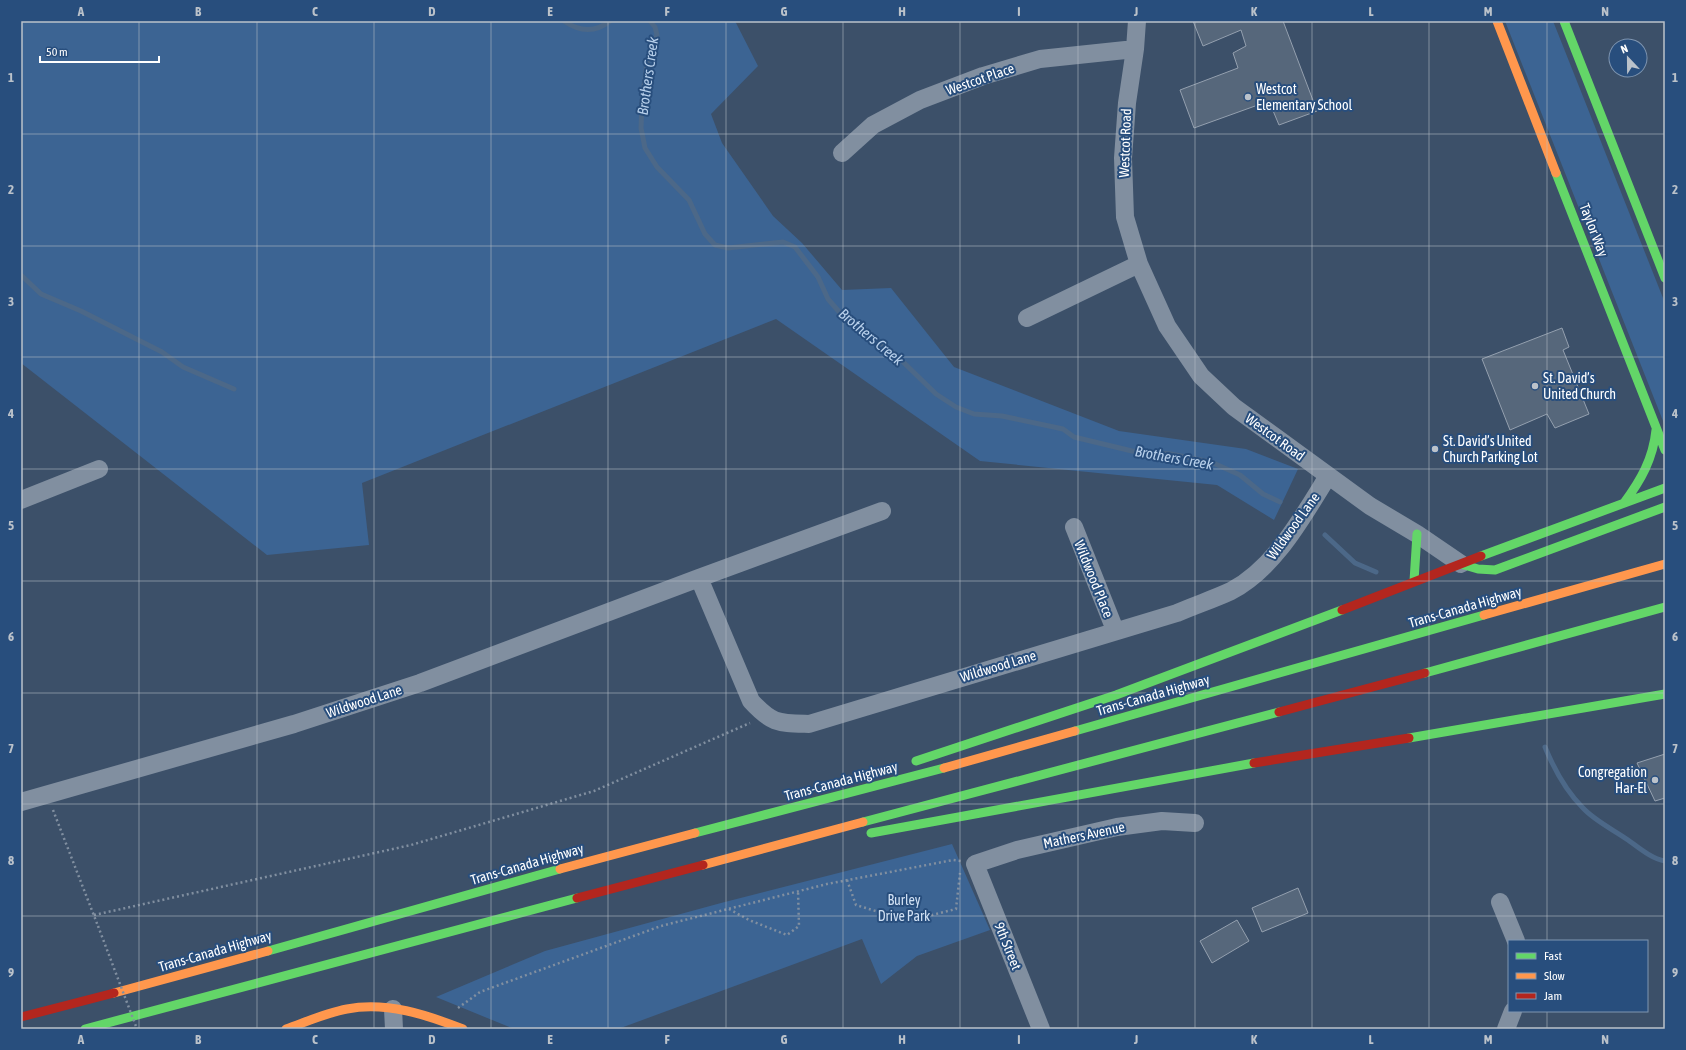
<svg xmlns="http://www.w3.org/2000/svg" width="1686" height="1050" font-family="'Asap Condensed',sans-serif">
<rect width="100%" height="100%" fill="#3c5069"/>
<path fill="#3c6493" d="M21 21H735L758 66 711 114 722 143 773 216 802 243 842 290 891 288 954 367 1119 431 1246 449 1298 469 1274 520 1217 485 980 461 776 319 362 483 369 545 267 555 21 363Z
M1505 21H1553L1665 303V426Z
M952 844 990 930 917 956 881 984 862 939 618 1029H514L436 997 545 951 721 903Z"/>
<g fill="none" stroke-linecap="round" stroke-linejoin="round">
<path stroke="#4c6888" stroke-width="5" d="M564 21C580 32 595 33 610 21
M650 21 655 27 657 35 647 63 642 102 641 128 645 148 657 167 689 200 705 234 715 245 728 248 783 242 795 247 818 277 828 299 841 314 864 329 898 357 936 394 956 407 974 414 1002 416 1063 429 1074 437 1132 451 1171 454 1211 462 1240 475 1263 494 1280 502
M21 275 41 294 81 311 162 352 183 367 234 389
M1325 535 1355 563 1376 572
M1545 747C1554 769 1566 791 1583 808 1595 821 1614 830 1628 840 1639 848 1652 859 1665 861"/>
</g>
<path fill="#56677b" stroke="#94a0af" d="M1193 21H1283L1317 111 1279 125 1269 101 1194 128 1180 90 1238 68 1233 53 1246 46 1241 30 1203 46Z
M1562 328 1569 347 1563 350 1589 414 1555 428 1547 414 1510 430 1482 359Z
M1665 754V798L1655 801 1637 763Z
M1298 888 1308 913 1262 932 1252 908Z
M1237 920 1249 941 1212 963 1200 941Z"/>
<g fill="none" stroke-linecap="round" stroke-linejoin="round">
<path stroke="#818fa0" stroke-width="2.5" stroke-dasharray="2 3" stroke-linecap="butt" d="M53 810 98 926
M847 880 856 905 908 921 956 909 960 873
M729 909 749 920 787 935 799 926 798 891
M94 915 411 845 594 791 750 723
M458 1008 480 992 661 926 827 884 953 860 961 861"/>
<path stroke="#818fa0" stroke-width="18" d="M1137 21 1135 49 1127 103 1123 158 1125 217 1139 264 1167 326 1201 376 1234 407 1370 506 1417 534 1461 564
M842 153 873 125 920 100 983 76 1040 59 1135 49
M1027 318 1139 264
M21 500 99 469
M1074 527 1115 630
M699 578 751 701C772 724 778 723 809 724L1177 613C1195 605 1214 599 1231 591 1275 568 1303 516 1328 476
M21 802 294 724 420 683 699 578 882 511
M1500 902 1516 941
M393 1009 394 1029
M1041 1029 975 864 1017 850 1117 827 1162 821 1195 823
M1506 1029 1513 1011"/>
<path stroke="#63d668" stroke-width="9" d="M1564 21 1665 278
M1556 173 1665 450
M1624 503C1641 480 1653 459 1656 430
M1481 556 1665 488
M1461 564 1478 569 1495 570 1665 507
M1414 581 1417 534
M1425 673 1665 607
M1075 731 1484 615
M1409 738 1665 694
M916 761 1116 695 1342 610
M863 822 1279 712
M695 833 944 768
M871 833 1254 763
M268 951 560 869
M85 1029 577 898"/>
<path stroke="#ff974d" stroke-width="9" d="M1497 21 1556 173
M1484 615 1665 564
M944 768 1075 731
M703 865 863 822
M560 869 695 833
M114 993 268 951
M286 1029C306 1022 326 1013 347 1009 386 1001 427 1015 463 1029"/>
<path stroke="#b3261e" stroke-width="9" d="M1342 610 1481 556
M1279 712 1425 673
M1254 763 1409 738
M577 898 703 865
M21 1017 114 993"/>
<path stroke="#818fa0" stroke-width="2.5" stroke-dasharray="2 3" stroke-linecap="butt" d="M98 926 137 1029"/>
</g>
<path fill="none" stroke="#bbc2ca" stroke-width="1" stroke-opacity="0.55" d="M139 21V1029M257 21V1029M374 21V1029M491 21V1029M608 21V1029M726 21V1029M843 21V1029M960 21V1029M1078 21V1029M1195 21V1029M1312 21V1029M1429 21V1029M1547 21V941M21 134H1665M21 246H1665M21 357H1665M21 469H1665M21 581H1665M21 693H1665M21 804H1665M21 916H1665M1547 1011V1029"/>
<g fill="#bbc2ca" stroke="#284e7d" stroke-width="1.5">
<circle cx="1248" cy="97" r="4"/>
<circle cx="1535" cy="386" r="4"/>
<circle cx="1435" cy="449" r="4"/>
<circle cx="1655" cy="780" r="4"/>
</g>
<g text-anchor="middle" stroke-width="4" stroke-linejoin="round" paint-order="stroke">
<g font-size="14" fill="#fff" stroke="#284e7d">
<text transform="translate(980 79) rotate(-19)" y="5">Westcot Place</text>
<text transform="translate(1125 143) rotate(-88)" y="5">Westcot Road</text>
<text transform="translate(1594 230) rotate(69)" y="5">Taylor Way</text>
<text transform="translate(1275 437) rotate(36)" y="5">Westcot Road</text>
<text transform="translate(1293 526) rotate(-54)" y="5">Wildwood Lane</text>
<text transform="translate(1094 579) rotate(68)" y="5">Wildwood Place</text>
<text transform="translate(1465 607) rotate(-16)" y="5">Trans-Canada Highway</text>
<text transform="translate(998 666) rotate(-17)" y="5">Wildwood Lane</text>
<text transform="translate(1153 695) rotate(-16)" y="5">Trans-Canada Highway</text>
<text transform="translate(364 701) rotate(-18)" y="5">Wildwood Lane</text>
<text transform="translate(841 781) rotate(-15)" y="5">Trans-Canada Highway</text>
<text transform="translate(1084 835) rotate(-12)" y="5">Mathers Avenue</text>
<text transform="translate(527 864) rotate(-16)" y="5">Trans-Canada Highway</text>
<text transform="translate(1008 946) rotate(68)" y="5">9th Street</text>
<text transform="translate(215 951) rotate(-16)" y="5">Trans-Canada Highway</text>
</g>
<g font-size="14" fill="#fff" stroke="#284e7d" text-anchor="start">
<text x="1256" y="94">Westcot<tspan x="1256" dy="16">Elementary School</tspan></text>
<text x="1543" y="383">St. David’s<tspan x="1543" dy="16">United Church</tspan></text>
<text x="1443" y="446">St. David’s United<tspan x="1443" dy="16">Church Parking Lot</tspan></text>
<text x="1647" y="777" text-anchor="end">Congregation<tspan x="1647" dy="16">Har-El</tspan></text>
</g>
<g font-size="14" fill="#d1e1f4" stroke="#284e7d">
<text x="904" y="905">Burley<tspan x="904" dy="16">Drive Park</tspan></text>
</g>
<g font-size="15" font-style="italic" fill="#b9d1ec" stroke="#284e7d">
<text transform="translate(648 76) rotate(-82)" y="5">Brothers Creek</text>
<text transform="translate(871 337) rotate(40)" y="5">Brothers Creek</text>
<text transform="translate(1174 458) rotate(10)" y="5">Brothers Creek</text>
</g>
</g>
<rect width="1686" height="1050" fill="none" stroke="#284e7d" stroke-width="44"/>
<rect x="1508" y="940" width="140" height="72" fill="#284e7d" stroke="#7e95b1"/>
<rect x="1516" y="953" width="20" height="6" fill="#63d668" stroke="#7e95b1"/>
<text x="1544" y="960" font-size="12" fill="#ffffff">Fast</text>
<rect x="1516" y="973" width="20" height="6" fill="#ff974d" stroke="#7e95b1"/>
<text x="1544" y="980" font-size="12" fill="#ffffff">Slow</text>
<rect x="1516" y="993" width="20" height="6" fill="#b3261e" stroke="#7e95b1"/>
<text x="1544" y="1000" font-size="12" fill="#ffffff">Jam</text>
<g transform="translate(1628 58) rotate(338)"><circle r="19" fill="#284e7d" stroke="#7e95b1"/>
<path d="M0-3L7 15L0 10L-7 15Z" fill="#bbc2ca"/>
<text y="-6" font-size="11" font-weight="bold" text-anchor="middle" fill="#ffffff">N</text>
</g>
<path d="M40 56v6h119v-6" fill="none" stroke="#ffffff" stroke-width="2"/>
<text x="46" y="56" font-size="12" fill="#ffffff" stroke="#284e7d" stroke-width="3" paint-order="stroke">50 m</text>
<rect x="22" y="22" width="1642" height="1006" fill="none" stroke="#bbc2ca" stroke-width="1.5"/>
<g font-size="13" text-anchor="middle" font-weight="bold" fill="#bbc2ca">
<text x="81" y="16">A</text>
<text x="198" y="16">B</text>
<text x="315" y="16">C</text>
<text x="432" y="16">D</text>
<text x="550" y="16">E</text>
<text x="667" y="16">F</text>
<text x="784" y="16">G</text>
<text x="902" y="16">H</text>
<text x="1019" y="16">I</text>
<text x="1136" y="16">J</text>
<text x="1254" y="16">K</text>
<text x="1371" y="16">L</text>
<text x="1488" y="16">M</text>
<text x="1605" y="16">N</text>
<text x="11" y="82">1</text>
<text x="1675" y="82">1</text>
<text x="11" y="194">2</text>
<text x="1675" y="194">2</text>
<text x="11" y="306">3</text>
<text x="1675" y="306">3</text>
<text x="11" y="418">4</text>
<text x="1675" y="418">4</text>
<text x="11" y="530">5</text>
<text x="1675" y="530">5</text>
<text x="11" y="641">6</text>
<text x="1675" y="641">6</text>
<text x="11" y="753">7</text>
<text x="1675" y="753">7</text>
<text x="11" y="865">8</text>
<text x="1675" y="865">8</text>
<text x="11" y="977">9</text>
<text x="1675" y="977">9</text>
<text x="81" y="1044">A</text>
<text x="198" y="1044">B</text>
<text x="315" y="1044">C</text>
<text x="432" y="1044">D</text>
<text x="550" y="1044">E</text>
<text x="667" y="1044">F</text>
<text x="784" y="1044">G</text>
<text x="902" y="1044">H</text>
<text x="1019" y="1044">I</text>
<text x="1136" y="1044">J</text>
<text x="1254" y="1044">K</text>
<text x="1371" y="1044">L</text>
<text x="1488" y="1044">M</text>
<text x="1605" y="1044">N</text>
</g>
</svg>
